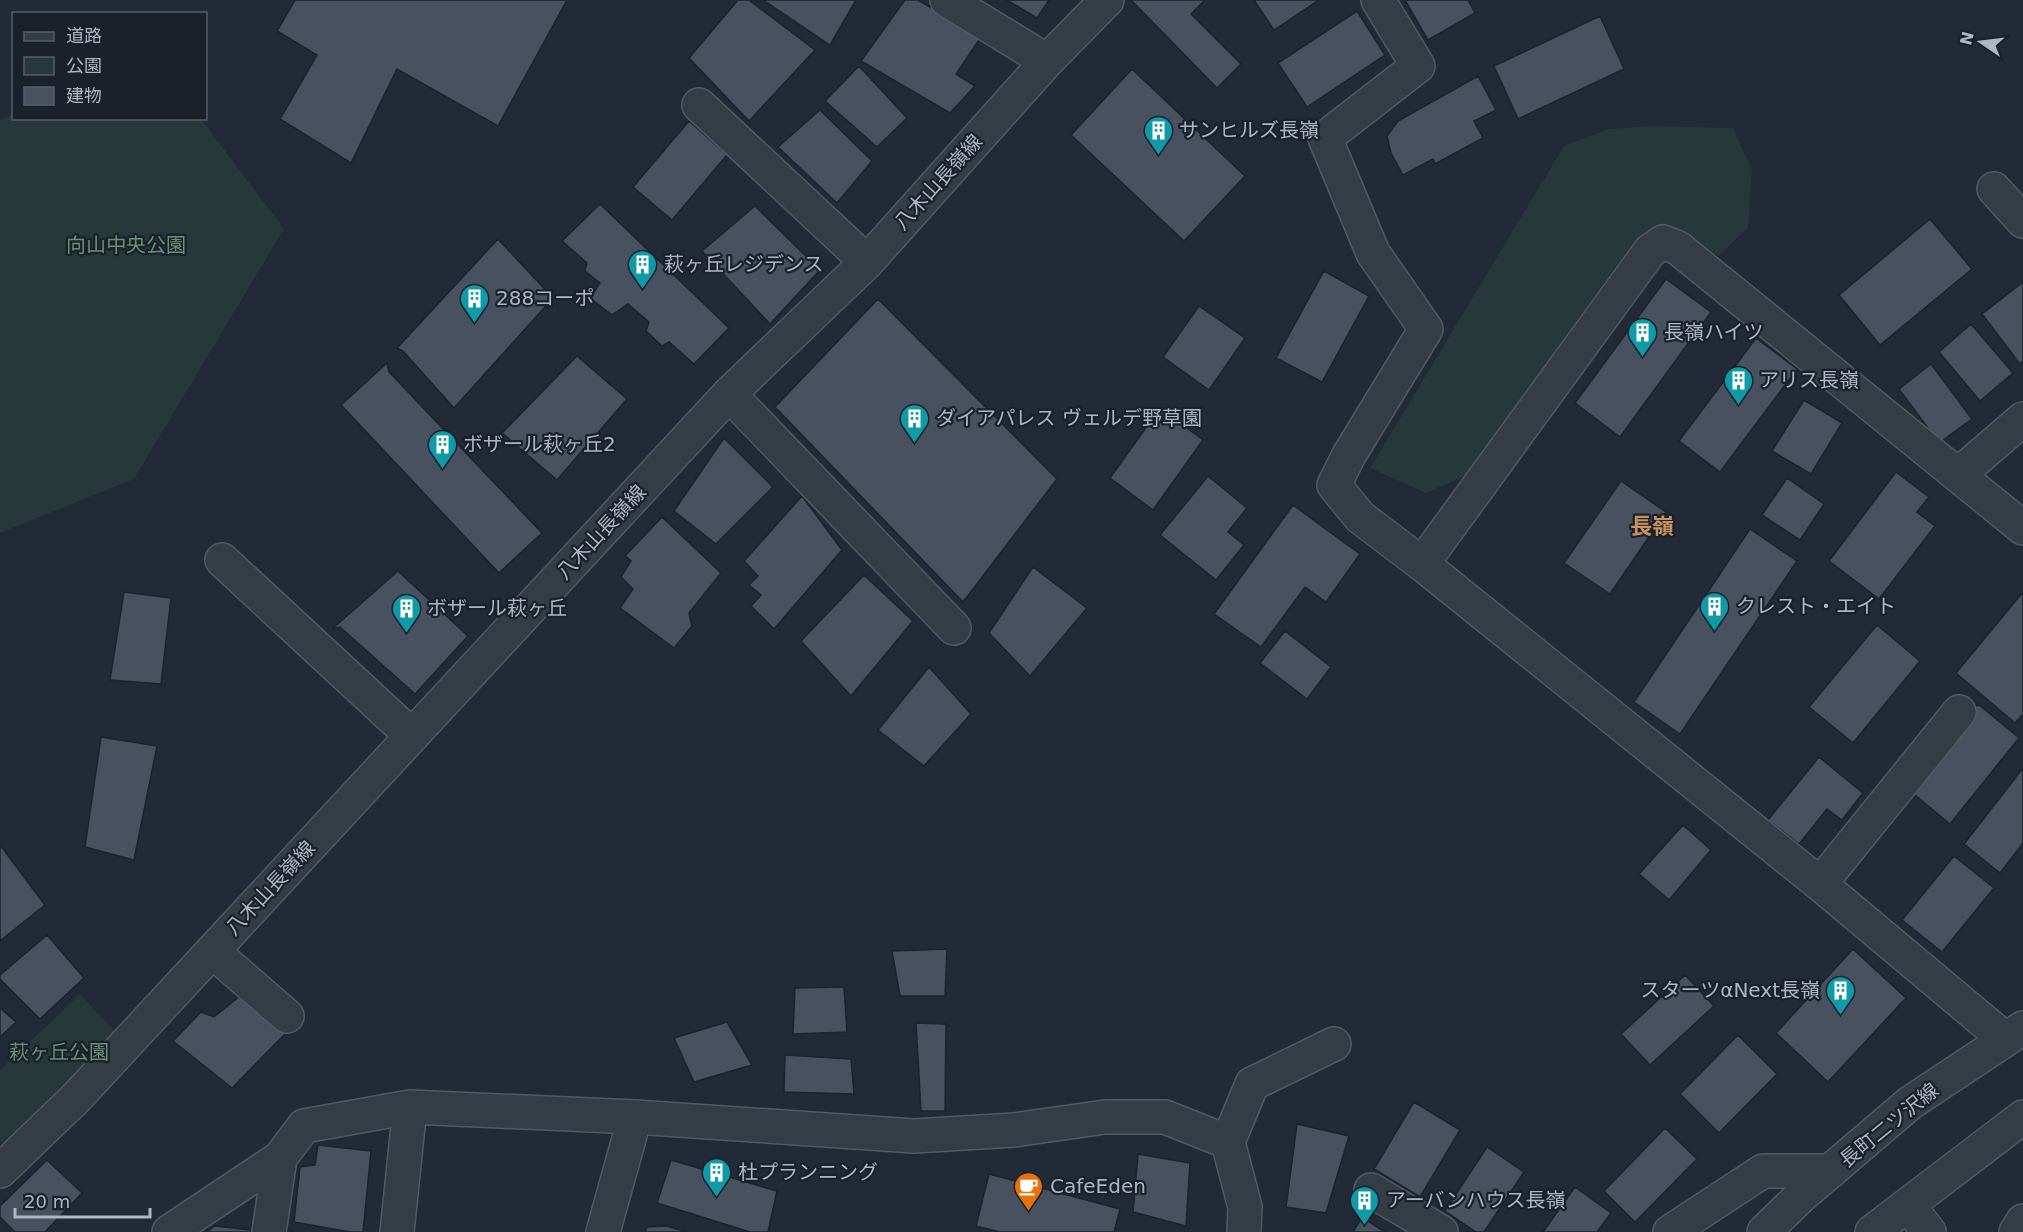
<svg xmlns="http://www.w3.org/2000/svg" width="2023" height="1232" font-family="'DejaVu Sans','Noto Sans JP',sans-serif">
<rect width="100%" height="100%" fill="#212a36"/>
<path fill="#263839" d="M13 115 14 118 201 119 284 229 134 479 0 533V120Z
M1652 126 1733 128 1752 170 1748 228 1718 256 1680 236 1657 232 1627 251 1465 476 1426 493 1370 468 1564 146 1609 129Z
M80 994 117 1034 3 1143 0 1140V1070Z"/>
<path fill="#47515f" stroke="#1c232d" stroke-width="1.5" d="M295 0H567L498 126 397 69 351 163 280 119 317 55 277 31Z
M738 0H749L815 50 749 121 689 58Z
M763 0H856L830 45Z
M905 0H918L981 37 956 74 975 86 950 113 861 61Z
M1007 0H1049L1037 18Z
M1131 0H1205L1191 14 1241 64 1217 88Z
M1254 0H1319L1274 30Z
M1405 0H1468L1475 13 1428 40Z
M1357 11 1385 55 1307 107 1278 63Z
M1600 16 1624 69 1518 119 1494 66Z
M859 66 907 118 877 147 825 101Z
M1132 69 1245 176 1184 241 1071 135Z
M1478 76 1496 110 1474 121 1483 138 1435 164 1433 159 1403 175 1391 153 1387 136 1398 121Z
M820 110 872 161 837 203 778 147Z
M689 121 727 155 672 220 633 187Z
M600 204 729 328 694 364 669 342 662 346 646 331 649 322 628 304 612 315 590 298 600 283 585 271 587 263 562 241Z
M755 206 820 270 770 324 702 251Z
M1930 219 1972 269 1880 345 1839 295Z
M498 239 553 298 454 408 403 351 397 348Z
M1324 271 1369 296 1322 382 1276 358Z
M1666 279 1711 312 1620 437 1575 403Z
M2023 282V361L2020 364 1982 314Z
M878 299 1057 479 963 602 775 407Z
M1199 306 1245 338 1209 390 1163 357Z
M1971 324 2013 373 1980 401 1939 352Z
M1756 338 1797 369 1720 472 1679 441Z
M577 356 627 399 557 480 502 433Z
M387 363 389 372 542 533 499 573 341 405Z
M1931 364 1972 419 1939 443 1899 389Z
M1804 400 1842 423 1811 474 1772 451Z
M1160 408 1203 440 1153 510 1110 478Z
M724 438 773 487 716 544 674 511Z
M1896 472 1929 497 1917 512 1935 526 1879 599 1829 561Z
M1208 476 1247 508 1228 532 1244 545 1216 580 1160 535Z
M1787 478 1824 504 1800 540 1762 515Z
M1621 481 1666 512 1610 594 1564 563Z
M802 496 842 550 774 629 751 606 761 595 749 585 758 576 744 561Z
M1293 505 1360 554 1326 602 1305 587 1261 647 1214 614Z
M662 517 721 573 689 613 692 626 674 648 620 608 633 589 621 577 631 561 625 556Z
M1750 529 1797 561 1680 734 1634 702Z
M1033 567 1087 608 1030 676 989 633Z
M398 571 468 636 415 694 340 627 332 629Z
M864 575 913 621 851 696 801 641Z
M124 592 171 598 161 684 110 680Z
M2023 592V714L2015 723 1956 673Z
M1877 625 1920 661 1853 743 1809 707Z
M1285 631 1331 667 1307 699 1260 663Z
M929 667 971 714 924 766 878 730Z
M1978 704 2019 738 1950 824 1909 790Z
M101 737 157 746 134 860 85 847Z
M1819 757 1863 793 1842 820 1827 809 1799 844 1768 820Z
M2023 768V843L2000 873 1964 844Z
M1683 825 1711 850 1669 900 1639 874Z
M0 845 45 905 0 941Z
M1954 856 1994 888 1942 952 1902 920Z
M47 935 84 978 40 1019 0 979V975Z
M947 949 945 996H900L892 951Z
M1853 949 1906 998 1828 1082 1776 1033Z
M1685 975 1714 1006 1650 1065 1621 1034Z
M844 987 847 1032 793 1034 795 988Z
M240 996 287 1032 232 1088 173 1041 201 1012 214 1017Z
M0 1008 16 1022 0 1037Z
M727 1022 752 1065 694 1082 674 1038Z
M916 1023 946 1024 945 1111H921Z
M1738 1035 1777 1074 1719 1133 1680 1094Z
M785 1055 851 1059 854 1094 784 1092Z
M1414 1102 1460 1130 1420 1197 1374 1169Z
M1297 1124 1349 1136 1326 1213 1286 1207Z
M1665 1128 1697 1159 1635 1222 1604 1191Z
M318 1145 371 1151 363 1232H350L294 1222 300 1167 315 1165Z
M1487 1147 1524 1172 1484 1232H1476L1445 1211Z
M1138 1154 1190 1163 1186 1226 1133 1212Z
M47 1160 82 1193 45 1232H15L0 1217V1206Z
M671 1160 777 1191 768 1232H750L657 1203Z
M989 1174 1120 1209 1114 1232H1000L976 1226Z
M1575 1187 1611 1213 1597 1232H1543Z
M1362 1217 1385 1232H1353Z
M215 1226 251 1230V1232H206Z
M666 1226 687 1232H645L647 1227Z"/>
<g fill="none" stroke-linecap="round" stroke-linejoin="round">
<defs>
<path id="minor" d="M947 0 1047 61
M1378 0 1418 66 1325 138 1373 253 1426 329 1349 455 1334 485 1360 517 1422 564 1650 251 1663 242 1678 248 2023 528
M699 105 867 262
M1994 189 2023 221
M729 394 954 628
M1958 475 2023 419
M222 560 412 736
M1422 564 1820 884 2005 1039
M1820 884 1959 712
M212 951 287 1016
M0 1171 76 1098 729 394 867 262 1047 61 1107 0
M1371 1190 1441 1232
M1908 1205 1929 1232
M169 1232 280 1158 304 1126 410 1107 635 1117 914 1136 1014 1130 1105 1117H1165L1228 1142
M269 1232 280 1158
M397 1232 410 1107
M603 1232 635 1117
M1244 1232 1245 1207 1228 1142 1252 1084 1334 1044
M1670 1232 1763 1171H1831
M1764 1232 1801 1196 1910 1103 2023 1028
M1872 1232 2023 1117
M2016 1232 2023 1221"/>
</defs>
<use href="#minor" stroke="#525964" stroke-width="36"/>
<use href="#minor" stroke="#343c46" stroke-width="33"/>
</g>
<defs>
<symbol id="building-pin" viewBox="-11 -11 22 30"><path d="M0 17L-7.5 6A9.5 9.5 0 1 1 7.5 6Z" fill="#0f9aa8" stroke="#1a212b"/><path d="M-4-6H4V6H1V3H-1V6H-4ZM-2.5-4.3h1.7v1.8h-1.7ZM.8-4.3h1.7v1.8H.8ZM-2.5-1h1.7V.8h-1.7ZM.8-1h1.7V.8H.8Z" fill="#fff"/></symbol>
<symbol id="cafe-pin" viewBox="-11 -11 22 30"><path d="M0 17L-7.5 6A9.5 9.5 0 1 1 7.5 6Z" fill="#e8710a" stroke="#1a212b"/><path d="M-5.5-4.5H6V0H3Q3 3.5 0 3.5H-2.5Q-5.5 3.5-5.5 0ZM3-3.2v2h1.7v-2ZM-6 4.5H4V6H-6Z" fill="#fff"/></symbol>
</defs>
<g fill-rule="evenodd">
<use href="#building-pin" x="1142" y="114" width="33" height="45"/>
<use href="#building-pin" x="626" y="248" width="33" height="45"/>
<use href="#building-pin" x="458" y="282" width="33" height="45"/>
<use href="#building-pin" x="1626" y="316" width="33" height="45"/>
<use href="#building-pin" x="1722" y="364" width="33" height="45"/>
<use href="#building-pin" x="898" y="402" width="33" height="45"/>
<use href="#building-pin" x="426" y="428" width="33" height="45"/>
<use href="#building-pin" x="1698" y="590" width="33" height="45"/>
<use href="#building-pin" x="390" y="592" width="33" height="45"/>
<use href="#building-pin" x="1824" y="974" width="33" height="45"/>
<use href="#building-pin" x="700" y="1156" width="33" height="45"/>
<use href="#cafe-pin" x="1012" y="1170" width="33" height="45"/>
<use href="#building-pin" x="1348" y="1184" width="33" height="45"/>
</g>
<g text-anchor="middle" stroke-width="4.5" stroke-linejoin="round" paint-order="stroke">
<g font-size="20" fill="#afb6c3" stroke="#1a212b" text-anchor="start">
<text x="1179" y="137">サンヒルズ長嶺</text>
<text x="664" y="271">萩ヶ丘レジデンス</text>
<text x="496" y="305">288コーポ</text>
<text x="1664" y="339">長嶺ハイツ</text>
<text x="1759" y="387">アリス長嶺</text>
<text x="936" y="425">ダイアパレス ヴェルデ野草園</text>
<text x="463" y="451">ボザール萩ヶ丘2</text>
<text x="1736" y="613">クレスト・エイト</text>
<text x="427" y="615">ボザール萩ヶ丘</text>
<text x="1820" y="997" text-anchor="end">スターツαNext長嶺</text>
<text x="738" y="1179">杜プランニング</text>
<text x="1050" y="1193">CafeEden</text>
<text x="1386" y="1207">アーバンハウス長嶺</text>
</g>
<g font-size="20" fill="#afb6c3" stroke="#1a212b">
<text transform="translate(938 182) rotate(-48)" y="7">八木山長嶺線</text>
<text transform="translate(601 532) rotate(-47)" y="7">八木山長嶺線</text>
<text transform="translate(270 888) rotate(-47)" y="7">八木山長嶺線</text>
<text transform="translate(1889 1125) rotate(-39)" y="7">長町二ツ沢線</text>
</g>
<g font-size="20" fill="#689272" stroke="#1a212b">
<text x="126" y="252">向山中央公園</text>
<text x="59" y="1059">萩ヶ丘公園</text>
</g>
<g font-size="22" font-weight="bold" fill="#cc9160" stroke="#1a212b">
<text x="1652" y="534">長嶺</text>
</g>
</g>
<rect x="12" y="12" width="195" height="108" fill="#1a212b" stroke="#565d68" stroke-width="1.5"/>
<rect x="24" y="32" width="30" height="9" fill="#343c46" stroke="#565d68" stroke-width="1.5"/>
<text x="66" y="42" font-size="18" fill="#afb6c3">道路</text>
<rect x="24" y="57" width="30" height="18" fill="#263839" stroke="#565d68" stroke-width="1.5"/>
<text x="66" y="72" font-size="18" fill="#afb6c3">公園</text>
<rect x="24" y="87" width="30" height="18" fill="#47515f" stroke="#565d68" stroke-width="1.5"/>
<text x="66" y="102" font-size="18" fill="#afb6c3">建物</text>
<g transform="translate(1981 42) rotate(284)" stroke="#1a212b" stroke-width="4.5" paint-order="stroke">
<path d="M0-4.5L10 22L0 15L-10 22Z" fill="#afb6c3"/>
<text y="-9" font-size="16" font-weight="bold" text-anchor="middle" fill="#afb6c3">N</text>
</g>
<path d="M15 1208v9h135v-9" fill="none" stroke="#afb6c3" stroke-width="3"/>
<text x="24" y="1208" font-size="18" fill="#afb6c3" stroke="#1a212b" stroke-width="4.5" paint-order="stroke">20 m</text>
</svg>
